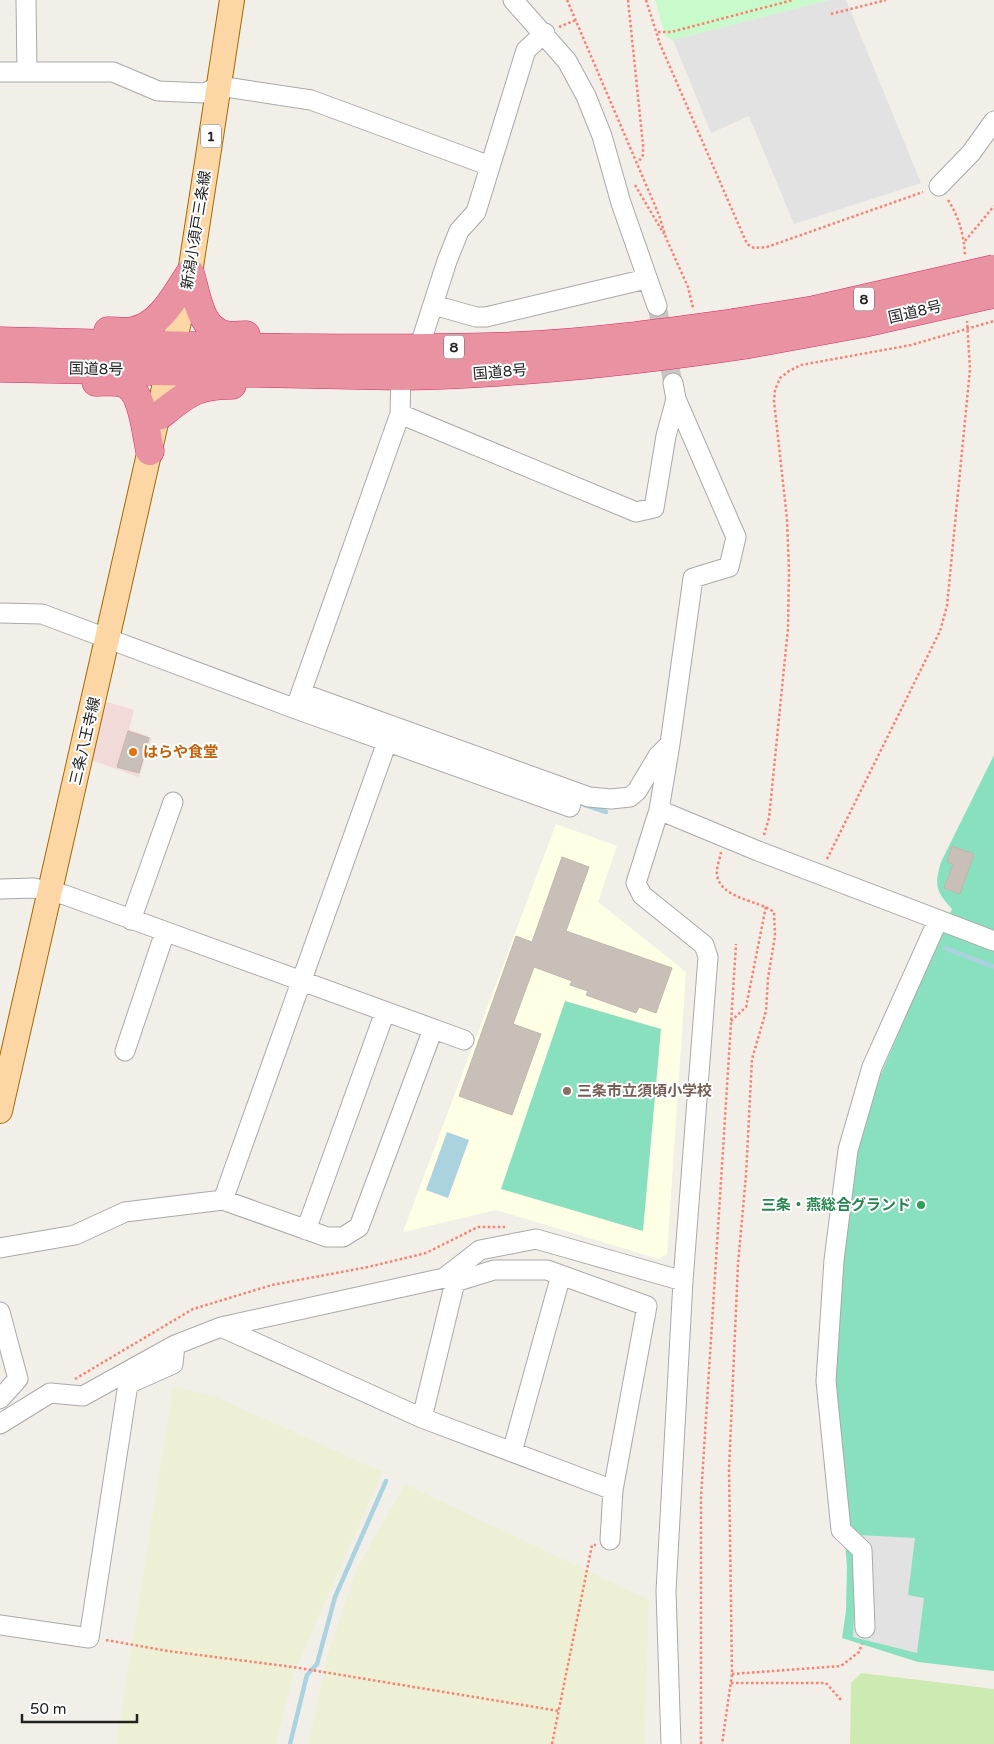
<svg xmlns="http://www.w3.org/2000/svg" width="994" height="1744" font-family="'Varela Round','Noto Sans JP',sans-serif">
<rect width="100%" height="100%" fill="#f2efe9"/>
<path fill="#f2dad9" d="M104 701 134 710 129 729 152 738 139 777 91 760Z"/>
<path fill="#ffffe5" d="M556 824 617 846 598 902 686 972 667 1254 659 1259 496 1210 403 1232Z"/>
<path fill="#eef0d5" d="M173 1386 216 1397 383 1472 294 1673 276 1744H116Z
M405 1484 649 1600 645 1744H308L328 1654 356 1570Z"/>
<path fill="#cdebb0" d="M861 1673 994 1689V1744H850L851 1683Z"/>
<path fill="#c8facc" d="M655 0H830L673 40 666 37Z"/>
<path fill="#88e0be" d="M994 755V1671L918 1662 842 1638 846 1611 847 1567 839 1469 833 1334 858 1139 871 1097 952 909C936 891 934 886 941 862Z
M565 1001 661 1029 643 1231 501 1189Z"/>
<path fill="#e2e2e2" d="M830 0H846L921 183 794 224 749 116 711 133 673 40Z
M858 1535 915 1538 908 1595 924 1598 917 1653 853 1637Z"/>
<path fill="#aad3df" d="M447 1132 469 1140 448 1198 426 1190Z"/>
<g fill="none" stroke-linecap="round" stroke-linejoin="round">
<path stroke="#aad3df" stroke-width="4.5" d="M585 805 606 812
M945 948 994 967
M290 1744 307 1675 317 1664 335 1597 386 1481"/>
</g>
<path fill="#c7bfb8" stroke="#c4b6ab" d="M128 731 149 738 139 773 117 767Z
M952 846 974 854 960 894 944 888 953 864 947 862Z
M562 857 589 867 566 931 672 968 656 1013 639 1007 636 1013 586 995 588 991 570 985 572 981 534 967 513 1024 541 1034 512 1115 459 1096 516 936 532 942Z"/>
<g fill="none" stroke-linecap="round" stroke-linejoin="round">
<path stroke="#c8c6c1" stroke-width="19" stroke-dasharray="19 9" stroke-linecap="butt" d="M657 306 673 383"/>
<defs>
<path id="minor" d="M26 0 27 72
M513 0 567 61 586 96 602 136 621 203 657 306
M0 72H113L158 91 205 93 219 86 311 100 490 166
M939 186 971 153 994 121
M434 305 476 317H486L646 279
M419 348 447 261 459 231 476 212 526 50 545 33
M400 414 636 512 654 508 666 436 676 399
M0 613 42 614 296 709 570 807 574 792
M301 693 589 797 611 799 630 797 637 791 658 756 669 745
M297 704 400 414 401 376
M659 810 758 851 994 941
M0 889 34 888 65 895 464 1040
M131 920 173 802
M125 1051 165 932
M223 1200 327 1237H343L359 1227 433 1029
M306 1230 385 1012
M0 1248 75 1235 125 1212 223 1200 387 742
M444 1278 455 1282 494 1270H547L647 1306 613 1490 610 1540
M0 1312 18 1379 0 1399
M221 1327 422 1418 613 1490
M422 1418 455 1282
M0 1424 50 1393 83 1396 175 1345 221 1327 444 1278 480 1250 536 1239 683 1281
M512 1452 561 1275
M0 1625 89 1638 128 1384 173 1364 175 1345
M865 1628 862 1550 841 1530 826 1381 834 1260 848 1150 872 1067 938 920
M671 1744 666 1591 683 1281 708 957 704 945 642 895 636 883 659 810 670 744 693 578 729 567 736 537 676 399 673 383"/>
<path id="major" d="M0 1111 190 273 232 0"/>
<path id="highway" d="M190 273C197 294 199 330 226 335 232 336 240 335 246 335
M108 331C116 331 125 332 132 331 160 327 176 294 190 273
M0 341C171 345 343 352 515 346 588 343 661 333 733 323
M0 368 401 376C516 374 630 362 744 345
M96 382C105 382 119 380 127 385 143 394 146 434 150 451
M159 416C187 394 195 385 232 385"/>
</defs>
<use href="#minor" stroke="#a9a9a9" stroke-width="21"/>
<use href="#major" stroke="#a06b00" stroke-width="26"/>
<use href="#highway" stroke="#dc2a67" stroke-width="29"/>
<path stroke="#fa8072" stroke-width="2.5" stroke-dasharray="2.5 2.5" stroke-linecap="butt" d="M567 0 659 215 666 238 688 287 693 308
M628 0 643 145V155L638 163
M646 0 660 44 747 244 754 248 767 247 923 192
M831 14 886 0
M559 27 576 20
M658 32H671L793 0
M635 185 664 234
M948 200C959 217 964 235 965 255
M965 241 994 206
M764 835 769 818 788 628 789 571 787 519 774 401 775 390 780 378 789 371 801 365 911 345 994 321
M721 852C720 859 716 868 717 875 721 899 758 900 774 912L775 936 768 978 766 1011 752 1059 746 1175 738 1264 729 1469 732 1674 722 1744
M827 859 940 631 947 606 970 369 967 321
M731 1021 746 1007 766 906
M75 1379 193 1309 272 1285 368 1267 426 1253 478 1227H505
M106 1640 168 1651 293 1667 559 1711
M732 1674 841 1666 859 1652 862 1644
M731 1683H826L842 1701
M552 1744 592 1545H596
M701 1744V1497L736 944"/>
<use href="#minor" stroke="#fff" stroke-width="19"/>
<use href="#major" stroke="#fcd6a4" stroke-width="24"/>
<use href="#highway" stroke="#e892a2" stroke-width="28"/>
<defs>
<path id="highway-bridge" d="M733 323 814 310 994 269
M744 345 864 323 994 294"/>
</defs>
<use href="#highway-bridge" stroke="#dc2a67" stroke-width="29" stroke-linecap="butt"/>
<use href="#highway-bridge" stroke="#e892a2" stroke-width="28"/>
</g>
<circle fill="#e8710a" stroke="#fff" stroke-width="2" cx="133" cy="752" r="5"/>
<circle fill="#8d6e63" stroke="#fff" stroke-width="2" cx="567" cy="1091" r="5"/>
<circle fill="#2e9e5b" stroke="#fff" stroke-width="2" cx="921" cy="1205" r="5"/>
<g text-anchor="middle" stroke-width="4" stroke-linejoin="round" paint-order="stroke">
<g fill="#fff" stroke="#646464" stroke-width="1">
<rect x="201" y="124.5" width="20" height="23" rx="4"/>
<rect x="854" y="287.5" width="20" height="23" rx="4"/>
<rect x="444" y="335.5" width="20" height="23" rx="4"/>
</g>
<g font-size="14" font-weight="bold" fill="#222">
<text x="211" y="141">1</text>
<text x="864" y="304">8</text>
<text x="454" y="352">8</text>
</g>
<g font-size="15" fill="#222" stroke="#fff">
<text transform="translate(196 230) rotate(-81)" y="5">新潟小須戸三条線</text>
<text transform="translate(915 312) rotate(-13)" y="5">国道8号</text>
<text transform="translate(96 369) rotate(1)" y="5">国道8号</text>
<text transform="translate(500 372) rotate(-5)" y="5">国道8号</text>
<text transform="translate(85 741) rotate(-77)" y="5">三条八王寺線</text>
</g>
<g font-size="15" font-weight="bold" fill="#c56008" stroke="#fff" text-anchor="start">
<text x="143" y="757">はらや食堂</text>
</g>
<g font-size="15" font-weight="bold" fill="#785e54" stroke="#fff" text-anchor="start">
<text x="577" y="1096">三条市立須頃小学校</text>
</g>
<g font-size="15" font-weight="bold" fill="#27864d" stroke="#fff" text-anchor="end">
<text x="911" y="1210">三条・燕総合グランド</text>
</g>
</g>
<path d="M22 1714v8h115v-8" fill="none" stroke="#222222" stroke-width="2.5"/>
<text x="30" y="1714" font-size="15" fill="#222222" stroke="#ffffff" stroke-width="4" paint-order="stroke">50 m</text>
</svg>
